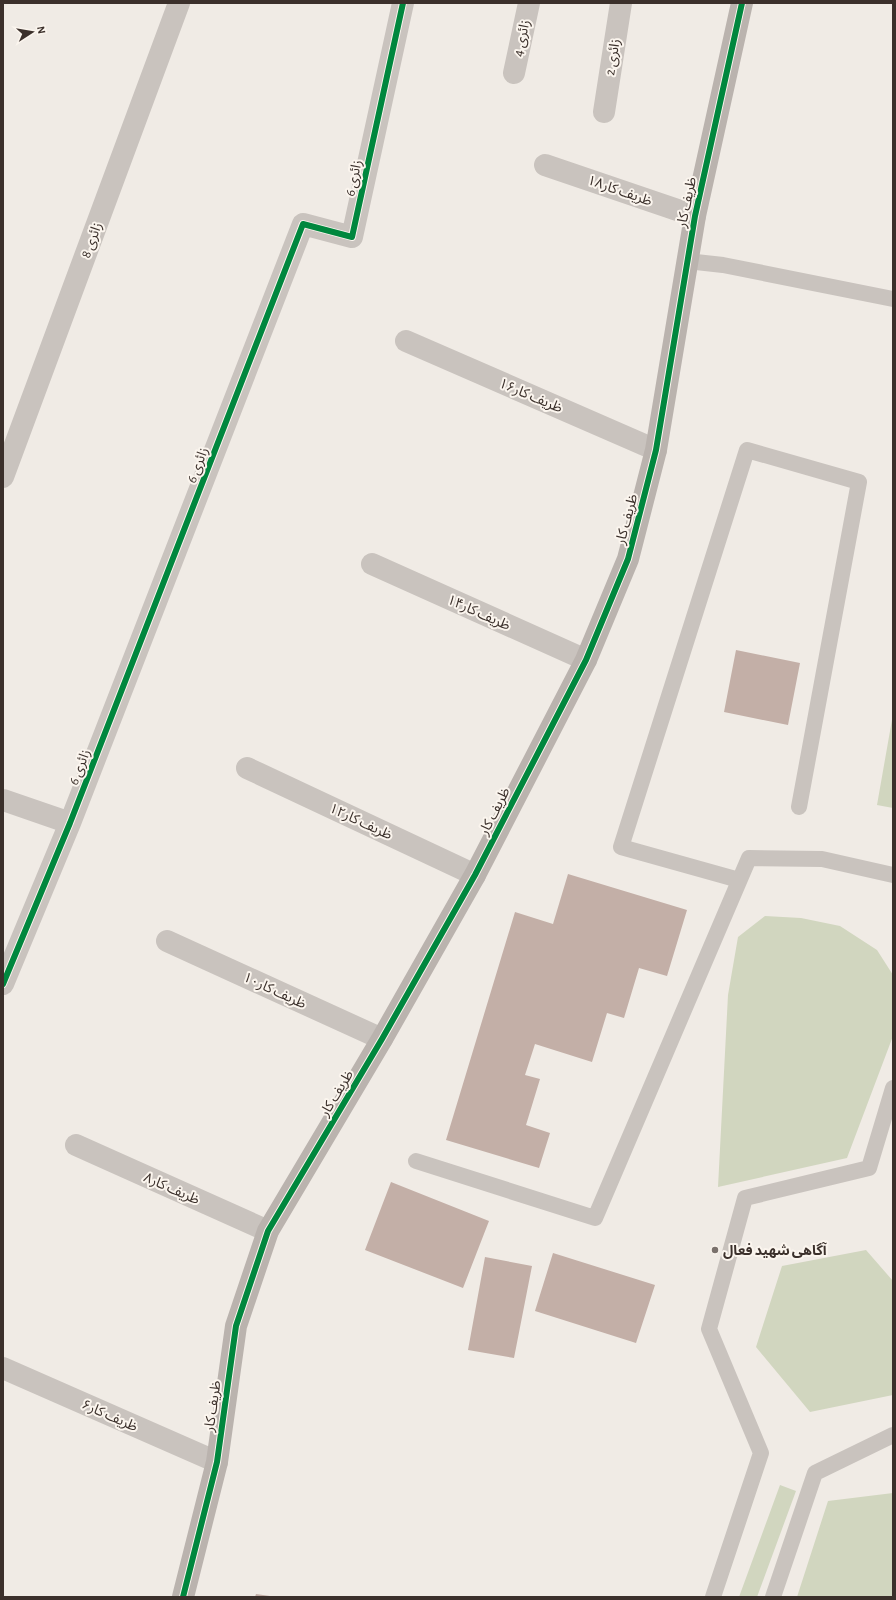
<svg xmlns="http://www.w3.org/2000/svg" width="896" height="1600" font-family="'Alegreya Sans','Noto Sans Arabic',sans-serif">
<rect width="100%" height="100%" fill="#f0ebe5"/>
<path fill="#d1d6bf" d="M893 714V808L877 805Z
M765 916 801 918 840 926 877 950 893 975V1036L847 1158 718 1187 728 995 738 937Z
M866 1250 893 1281V1395L810 1412 756 1347 782 1266Z
M780 1485 796 1491 757 1597H739Z
M893 1493V1597H797L828 1501Z"/>
<path fill="#c3afa7" d="M736 650 800 663 788 725 724 712Z
M568 874 687 910 667 976 639 968 624 1018 607 1013 592 1062 535 1044 525 1075 540 1079 526 1125 550 1133 539 1168 446 1140 515 912 553 924Z
M391 1182 489 1221 463 1288 365 1250Z
M553 1253 655 1285 636 1343 535 1311Z
M485 1257 532 1266 514 1358 468 1350Z
M256 1594 270 1596V1597H255Z"/>
<g fill="none" stroke-linecap="round" stroke-linejoin="round">
<path stroke="#c9c3be" stroke-width="16" d="M687 261 723 265 893 299
M739 880 621 847 747 450 859 482 799 807
M416 1161 595 1218 749 858 822 859 893 875
M713 1597 761 1453 709 1329 745 1198 869 1168 893 1088
M773 1597 815 1473 893 1435"/>
<path stroke="#c9c3be" stroke-width="22" d="M514 73 529 3
M604 112 621 3
M545 165 695 216
M406 341 656 450
M3 477 179 3
M372 564 586 660
M247 768 475 875
M3 800 70 823
M167 941 382 1039
M3 984 70 823 303 224 352 237 403 3
M76 1145 268 1231
M3 1368 217 1462"/>
<path stroke="#bab3ae" stroke-width="22" d="M183 1597 217 1462 236 1326 268 1231 382 1039 475 875 586 660 628 559 656 450 695 216 742 3"/>
<defs>
<path id="cycleway" d="M3 984 70 823 303 224 352 237 403 3
M183 1597 217 1462 236 1326 268 1231 382 1039 475 875 586 660 628 559 656 450 695 216 742 3"/>
</defs>
<use href="#cycleway" stroke="#fbf5ee" stroke-width="8"/>
<use href="#cycleway" stroke="#00873e" stroke-width="6"/>
</g>
<circle fill="#7a716c" stroke="#fbf5ee" stroke-width="1.5" cx="715" cy="1250" r="4"/>
<g text-anchor="middle" stroke-width="4" stroke-linejoin="round" paint-order="stroke">
<g font-size="14" fill="#3b302b" stroke="#fbf5ee">
<text transform="translate(521 38) rotate(-78)" y="5">زائری 4</text>
<text transform="translate(612 57) rotate(-81)" y="5">زائری 2</text>
<text transform="translate(353 178) rotate(-78)" y="5">6 زائری</text>
<text transform="translate(620 190) rotate(19)" y="5">ظریف کار۱۸</text>
<text transform="translate(686 202) rotate(-78)" y="5">ظریف کار</text>
<text transform="translate(91 240) rotate(-70)" y="5">8 زائری</text>
<text transform="translate(531 395) rotate(23)" y="5">ظریف کار۱۶</text>
<text transform="translate(197 465) rotate(-69)" y="5">6 زائری</text>
<text transform="translate(626 519) rotate(-75)" y="5">ظریف کار</text>
<text transform="translate(479 612) rotate(24)" y="5">ظریف کار۱۴</text>
<text transform="translate(79 767) rotate(-69)" y="5">6 زائری</text>
<text transform="translate(494 811) rotate(-63)" y="5">ظریف کار</text>
<text transform="translate(361 821) rotate(25)" y="5">ظریف کار۱۲</text>
<text transform="translate(275 990) rotate(25)" y="5">ظریف کار۱۰</text>
<text transform="translate(336 1093) rotate(-59)" y="5">ظریف کار</text>
<text transform="translate(172 1188) rotate(24)" y="5">ظریف کار۸</text>
<text transform="translate(212 1406) rotate(-82)" y="5">ظریف کار</text>
<text transform="translate(110 1415) rotate(24)" y="5">ظریف کار۶</text>
</g>
<g font-size="14" font-weight="bold" fill="#3b302b" stroke="#fbf5ee" text-anchor="start">
<text x="723" y="1255">آگاهی شهید فعال</text>
</g>
</g>
<rect width="896" height="1600" fill="none" stroke="#3b302b" stroke-width="8"/>
<g transform="translate(32 32) rotate(78)" stroke="#fbf5ee" stroke-width="3" paint-order="stroke">
<path d="M0-3L7 15L0 10L-7 15Z" fill="#3b302b"/>
<text y="-6" font-size="11" font-weight="bold" text-anchor="middle" fill="#3b302b">N</text>
</g>
</svg>
